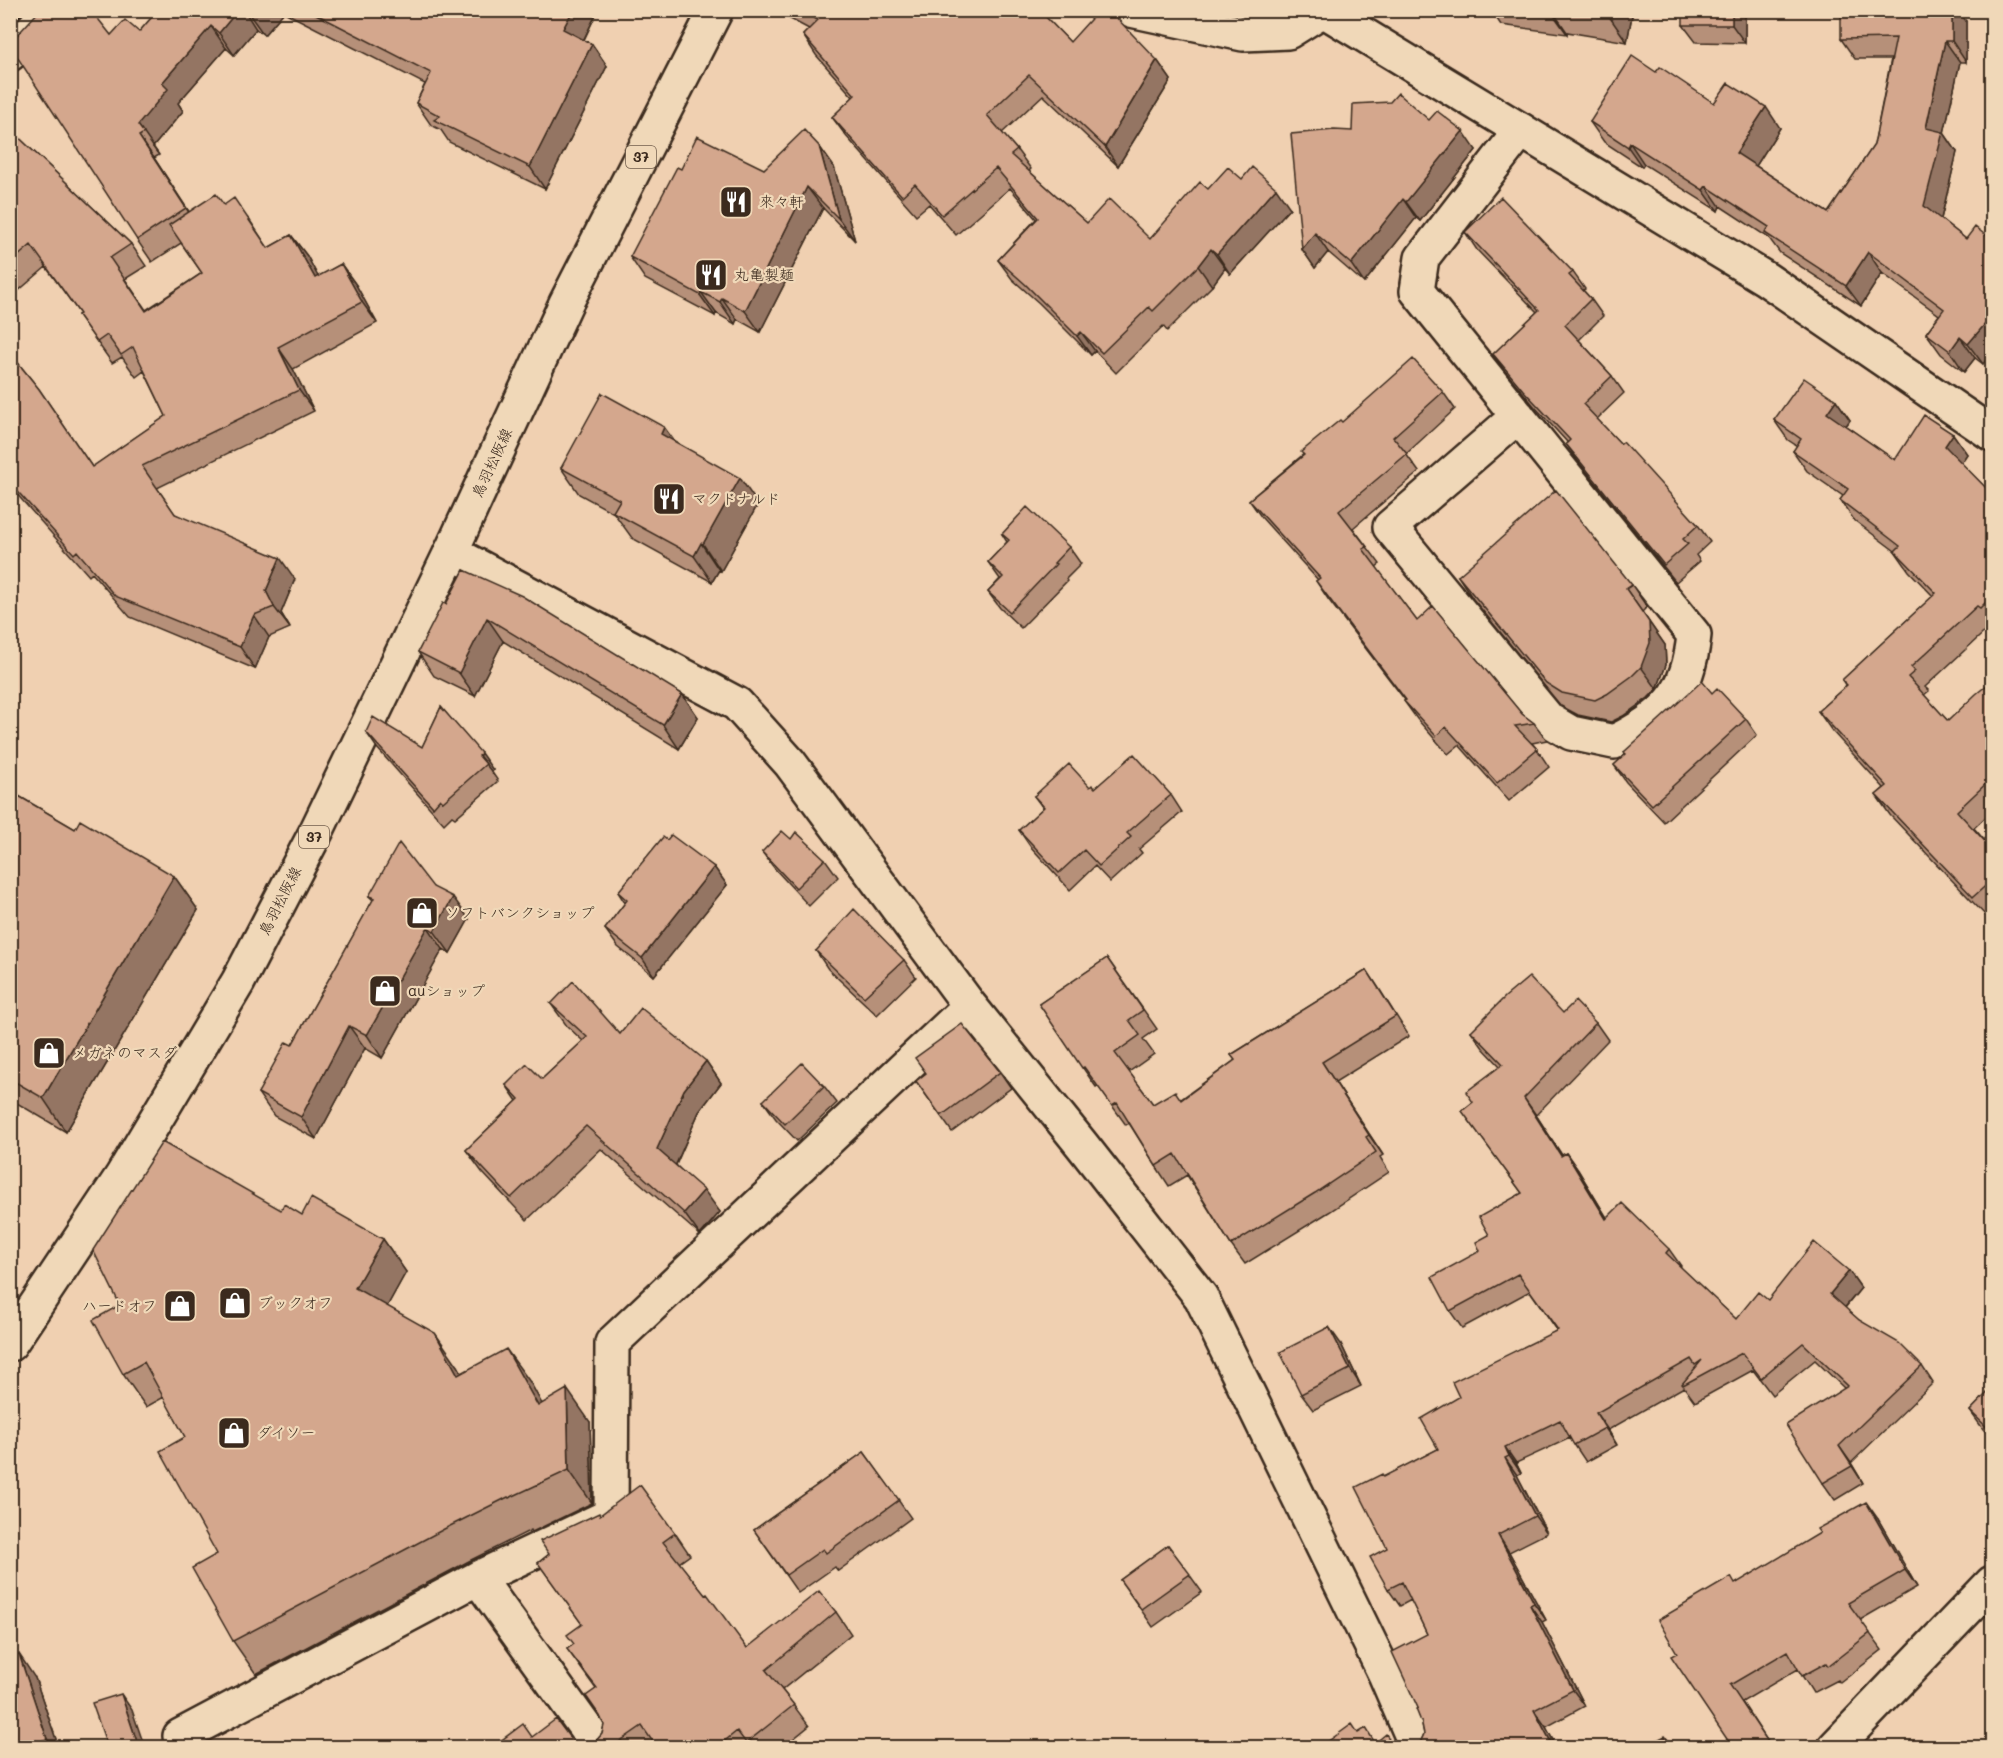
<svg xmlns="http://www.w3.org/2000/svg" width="2003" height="1758" font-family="Mali,'Klee One',sans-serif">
<rect width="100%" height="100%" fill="#f0d0b1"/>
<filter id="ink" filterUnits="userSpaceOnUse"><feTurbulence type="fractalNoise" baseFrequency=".0167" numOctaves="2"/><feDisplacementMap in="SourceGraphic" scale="12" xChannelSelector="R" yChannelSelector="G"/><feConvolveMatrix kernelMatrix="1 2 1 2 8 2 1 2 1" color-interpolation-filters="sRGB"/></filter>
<g filter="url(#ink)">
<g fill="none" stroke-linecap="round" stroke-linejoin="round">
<defs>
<path id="minor" d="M1131 10 1243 34 1288 32 1323 10
M10 54 50 10
M1518 416 1390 527 1549 720 1571 733 1614 742C1666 715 1688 696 1694 635L1417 291 1422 258 1521 130
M451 552 737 704 790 763 970 1006 1082 1145 1201 1297 1385 1674 1417 1748
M478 1578 600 1748
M185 1748 180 1736 478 1578 611 1515 612 1343 970 1006
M1834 1748 1992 1583"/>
<path id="tertiary" d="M1323 10 1766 279 1992 434"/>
<path id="primary" d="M10 1344 122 1176 238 982 316 832 451 552 566 303 716 10"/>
</defs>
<use href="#minor" stroke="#3b2a1e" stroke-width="38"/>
<use href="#tertiary" stroke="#3b2a1e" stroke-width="38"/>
<use href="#primary" stroke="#3b2a1e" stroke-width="38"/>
<use href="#minor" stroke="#f0d8b8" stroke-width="33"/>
<use href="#tertiary" stroke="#f0d8b8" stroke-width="33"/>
<use href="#primary" stroke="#f0d8b8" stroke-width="33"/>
</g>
<path fill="#b69079" stroke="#3b2a1e" stroke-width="1.5" d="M158 10H598L584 40 592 44 607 66 545 189 449 142 441 130 431 125 416 103 425 84 284 12 264 35 256 29 234 55 226 48 178 103 183 111 153 147 159 155 154 158 189 212 224 205 249 219 268 248 291 235 307 256 318 277 341 264 356 285 377 323 293 369 314 411 157 488 175 514 295 579 281 613 290 628 269 637 255 669 130 617 92 573 89 576 14 491 10 494V353L39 389 92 467 166 416 144 371 136 377 122 357 112 363 78 315 80 314 46 267 10 298V129L131 244 146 266 125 279 146 310 202 273 181 243 152 262 137 240 111 35 139 32Z
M776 10H1039L1070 42 1157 60 1171 80 1118 166 1043 95 1002 133 1017 150 1031 169 1029 171 1087 223 1150 239 1208 189 1242 179 1290 208 1230 274 1225 268 1212 286 1167 331 1163 326 1116 373 1095 351 1091 355 1039 303 1012 279 998 260 1036 219 1010 188 956 235 929 204 916 215 846 136 832 117 853 97 816 55 803 35 809 29 777 12Z
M1491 10H1633L1627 42 1567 32V34L1501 25Z
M1745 10V43L1696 42 1683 25Z
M1992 10V41L1987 33Z
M1966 21V62H1960L1944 133 1957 152 1941 219 1966 239 1992 240V353L1983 364 1975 358 1964 372 1941 354 1926 333 1939 315 1882 273 1861 306 1780 253 1769 238 1720 206 1718 211 1644 164 1642 167 1604 142 1590 122 1656 72 1714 103 1780 128 1756 166 1828 213 1874 145 1891 59H1855L1841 39Z
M1429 120 1476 150 1420 221 1416 218 1364 283 1328 252 1315 268 1302 249 1352 131Z
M819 146 834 167 855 241 823 208 760 332 737 319 735 324 716 313 715 316 645 279 630 257 764 169Z
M1465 232 1573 272 1585 289 1583 290 1591 299 1603 316 1579 340 1612 376 1624 393 1597 419 1698 525 1710 542 1696 555 1700 561 1676 582 1578 461 1566 444 1567 442 1535 407 1505 371 1493 354 1537 312 1477 250Z
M1443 392 1455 409 1406 454 1419 472 1353 528 1380 564 1376 567 1417 621 1522 714 1534 723 1547 740 1532 743 1537 749 1549 767 1509 801 1459 745 1448 754 1417 719 1404 701 1405 700 1328 599 1316 581 1318 580 1262 518 1249 500 1342 422Z
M1836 400 1850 420 1846 426 1895 460 1953 434 1967 454 1961 463 1992 494V627L1991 626 1925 687 1929 691 1924 695 1948 721 1992 681V811L1974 828 1992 849V912L1987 917 1890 815 1876 795 1884 788 1832 731 1818 711 1846 686 1842 680 1933 596 1909 571 1895 551 1854 520 1840 500 1843 496 1807 471 1793 451 1797 446 1788 440 1774 420Z
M674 441 758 504 721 571 719 570 712 582 632 538 614 513 579 494 561 468Z
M1002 534 1069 547 1081 564 1066 579 1067 581 1021 628 1000 608 988 592 1000 579 988 562 1007 542Z
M464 570 682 694 698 717 679 749 503 641 475 696 434 676 418 652 446 604Z
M1458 576 1632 585 1647 607 1642 612 1665 645 1666 665 1657 689 1648 698 1623 716 1611 722 1578 715 1561 706 1473 599Z
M1712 693 1746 719 1757 735 1664 822 1626 782 1614 765 1625 755 1624 752Z
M441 707 493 770 491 771 498 781 455 818 452 816 444 824 377 748 366 732 422 747Z
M1090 787 1171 795 1182 812 1139 849 1142 853 1110 882 1095 866 1070 890 1030 846 1019 830 1043 808 1034 796Z
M10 791 75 829 174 876 198 910 66 1132 10 1099Z
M791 839 825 859 838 877 809 906 775 869 762 852Z
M667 840 714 867 727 885 654 976 618 947 605 929 625 903 618 892Z
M433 887 469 919 450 953 443 949 382 1058 365 1048 316 1139 274 1116 258 1093 292 1045 373 900 369 896Z
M816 951 904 960 916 977 877 1015 828 969Z
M1107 958 1157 1029 1143 1039 1154 1054 1129 1072 1153 1104 1181 1099 1235 1060 1231 1055 1367 970 1380 990 1409 1036 1335 1082 1383 1155 1380 1157 1389 1172 1329 1212 1245 1264 1231 1245 1187 1175 1169 1186 1156 1166 1129 1123 1126 1125 1098 1086 1096 1087 1039 1004Z
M551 1004 620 1034 706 1061 721 1083 699 1112 676 1165 720 1212 700 1235 601 1149 527 1220 482 1172 466 1150 517 1101 506 1085 542 1079 583 1041 567 1026Z
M1563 1013 1596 1023 1608 1040 1536 1115 1562 1155 1566 1153 1578 1170 1607 1218 1669 1249 1681 1266 1680 1267 1736 1319 1768 1300 1849 1271 1861 1288 1845 1308 1859 1320 1922 1366 1933 1383 1851 1463 1863 1483 1835 1500 1823 1483 1845 1389 1815 1360 1772 1395 1753 1370 1695 1402 1684 1387 1608 1430 1617 1445 1586 1462 1570 1438 1516 1463 1521 1473 1517 1475 1547 1533 1509 1552 1546 1620 1542 1622 1585 1706 1546 1727 1557 1748H1414L1420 1743 1424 1734 1422 1724 1418 1708 1427 1634 1411 1600 1400 1606 1388 1589 1387 1548 1384 1477 1438 1449 1459 1397 1557 1330 1530 1291 1462 1328 1450 1311 1489 1235 1522 1193 1462 1111 1473 1102 1500 1066 1483 1048 1471 1031Z
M1000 1072 1011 1088 952 1132 916 1081Z
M824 1086 837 1103 797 1141 776 1119 763 1101Z
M281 1210 302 1215 383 1239 406 1272 387 1306 458 1366 462 1373 530 1382 541 1403 590 1422 592 1503 532 1532 531 1530 469 1561 256 1674 233 1641 217 1554 185 1437 164 1397 146 1407 123 1374 120 1305Z
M1341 1344 1361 1386 1313 1410 1301 1394Z
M1992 1388V1438L1983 1429 1970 1411Z
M864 1452 911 1518 838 1571 835 1567 798 1593 754 1530Z
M600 1515 675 1533 690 1555 679 1563 747 1648 836 1612 851 1634 782 1690 809 1726 782 1748H491L532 1737 570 1738 578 1744 586 1745 596 1741 602 1734 604 1725 596 1689 567 1649 574 1644 582 1624 538 1563Z
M1878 1519 1917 1587 1860 1620 1882 1650 1840 1683 1838 1680 1813 1693 1798 1669 1742 1702 1772 1748H1733L1677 1653 1736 1584Z
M1168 1545 1202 1592 1153 1627 1120 1580Z
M35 1678 59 1748H10Z"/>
<path fill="#947563" stroke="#3b2a1e" stroke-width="1.5" d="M10 10H24L10 26Z
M238 10H244L256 29 234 55 219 33Z
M252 10H283L284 12 264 35 249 14Z
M573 10H598L578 51 563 29Z
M1550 10H1552L1567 32V34Z
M1606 10H1633L1627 42 1606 12Z
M1732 10H1745V43L1732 25Z
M1952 10H1958L1966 21V62L1952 41Z
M211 26 226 48 178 103 183 111 153 147 159 155 138 125 162 83Z
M1945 41 1960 62 1944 133 1957 152 1939 227 1924 206 1926 128Z
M592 44 607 66 545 189 530 167Z
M1157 60 1171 80 1118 166 1105 147Z
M1766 107 1780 128 1751 174 1736 153Z
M1463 131 1476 150 1420 221 1406 202Z
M139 136 154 158 201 230 186 208Z
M1630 143 1644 164 1642 167 1628 147Z
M819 146 834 167 855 241 839 219Z
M1706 186 1720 206 1718 211 1703 190Z
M807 187 823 208 760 332 745 311Z
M1276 188 1290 208 1230 274 1217 254Z
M1403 199 1416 218 1364 283 1351 264Z
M1315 233 1328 252 1315 268 1302 249Z
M291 235 307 256 330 299 315 278Z
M1211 249 1225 268 1212 286 1198 266Z
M1868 252 1882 273 1861 306 1846 286Z
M341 264 356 285 377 323 362 302Z
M701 292 716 313 715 316 700 295Z
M722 298 737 319 735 324 720 302Z
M1992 316V353L1983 364 1968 344Z
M1081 332 1095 351 1091 355 1077 336Z
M1960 337 1975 358 1964 372 1950 351Z
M278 347 293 369 314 411 299 390Z
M1836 400 1850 420 1841 433 1827 413Z
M664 427 683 453 661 434Z
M1953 434 1967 454 1959 466 1945 446Z
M740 478 758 504 721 571 703 544Z
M701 543 719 570 712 582 694 556Z
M280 558 295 579 281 613 290 628 274 607 266 591Z
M1626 589 1665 645 1666 665 1657 689 1641 667Z
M254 615 269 637 255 669 240 647Z
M487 618 503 641 475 696 459 673Z
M682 694 698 717 679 749 663 725Z
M481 753 493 770 491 771 479 756Z
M714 867 727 885 654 976 642 958Z
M174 876 198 910 66 1132 43 1098Z
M453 897 469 919 450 953 434 931Z
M428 927 443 949 382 1058 367 1035Z
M349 1026 365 1048 316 1139 301 1117Z
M706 1061 721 1083 699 1112 673 1171 657 1149 684 1090Z
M1322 1062 1335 1082 1383 1155 1369 1135Z
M1524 1098 1536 1115 1573 1173 1561 1156Z
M1566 1153 1578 1170 1618 1236 1606 1219Z
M704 1190 720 1212 700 1235 684 1213Z
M383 1239 406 1272 379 1321 355 1288Z
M1849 1271 1861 1288 1842 1311 1830 1294Z
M1329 1327 1341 1344 1361 1386 1350 1369Z
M435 1333 458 1366 481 1408 458 1375Z
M506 1349 530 1382 561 1439 538 1406Z
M567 1389 590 1422 592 1503 569 1470Z
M1596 1413 1608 1430 1617 1445 1605 1428Z
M1839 1446 1851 1463 1863 1483 1852 1466Z
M1505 1447 1516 1463 1521 1473 1509 1456Z
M1505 1458 1517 1475 1547 1533 1535 1516Z
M1866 1502 1878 1519 1917 1587 1905 1570Z
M1498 1535 1509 1552 1546 1620 1534 1603Z
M1530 1605 1542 1622 1585 1706 1573 1690Z
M19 1654 35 1678 59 1748H54L47 1739Z
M121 1694 132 1710 145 1748H139Z
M1534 1710 1546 1727 1557 1748H1554Z
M1665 1736 1674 1748H1671Z"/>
<path fill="#d4a78d" stroke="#3b2a1e" stroke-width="1.5" d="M40 10H91L111 35 125 20 139 32 158 10H238L219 33 211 26 162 83 168 89 138 125 144 133 139 136 186 208 137 240 10 46V43Z
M245 10H252L249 14Z
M308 10H573L563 29 592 44 530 167 434 120 440 116 416 103 431 73Z
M798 10H1039L1070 42 1099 10H1109L1157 60 1105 147 1029 75 987 115 1017 150 1011 155 1087 223 1109 199 1150 239 1200 182 1208 189 1228 167 1242 179 1252 167 1276 188 1217 254 1211 249 1198 266 1153 311 1149 307 1102 353 1081 332 1077 336 1025 284 998 260 1038 218 996 168 942 215 915 184 902 196 832 117 855 95 803 35 818 20Z
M1683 10H1732V25H1683Z
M1841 10H1952V41H1945L1926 128 1943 132 1924 206 1966 239 1975 227 1992 240V316L1968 344 1960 337 1950 351 1926 333 1944 309 1868 252 1846 286 1765 233 1769 227 1706 186 1703 190 1630 143 1628 147 1590 122 1632 56 1656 72 1660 67 1714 103 1728 83 1766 107 1736 153 1828 213 1874 145 1896 38 1841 39Z
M1988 10H1992V33H1987Z
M1398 93 1429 120 1437 111 1463 131 1406 202 1403 199 1351 264 1315 233 1302 249 1291 134 1334 130 1352 131 1353 104 1390 102Z
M10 129 131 244 110 258 146 311 202 273 169 225 216 194 224 205 234 198 268 248 291 235 315 278 341 264 362 302 278 347 299 390 142 466 175 514 280 558 266 591 274 607 254 615 240 647 115 596 77 551 74 554 10 483V353L39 389 92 467 166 416 133 347 121 355 107 335 97 342 78 315 80 314 31 245 10 263Z
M804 130 819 146 839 219 807 187 745 311 722 298 720 302 701 292 700 295 630 257 677 167 681 169 697 136 764 169Z
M1501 197 1573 272 1569 275 1591 299 1565 325 1612 376 1583 404 1621 444 1623 442 1698 525 1683 539 1688 544 1664 565 1566 444 1570 440 1523 390 1493 354 1539 310 1465 232Z
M1413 359 1443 392 1393 437 1407 454 1339 511 1367 547 1363 549 1417 621 1433 606 1522 714 1534 723 1515 726 1537 749 1497 783 1446 727 1436 736 1404 701 1406 700 1316 581 1320 578 1249 500 1304 455 1301 452 1340 420 1342 422Z
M1804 378 1836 400 1827 413 1895 460 1924 415 1953 434 1945 446 1992 494V596L1980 608 1977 606 1911 667 1915 671 1908 677 1948 721 1976 694 1992 681V778L1957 811 1992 849V880L1973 897 1876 795 1887 786 1818 711 1847 685 1842 680 1936 593 1895 551 1900 546 1840 500 1848 489 1793 451 1801 439 1774 420Z
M602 393 664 427 661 434 740 478 703 544 701 543 694 556 613 512 620 500 561 468Z
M1556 490 1632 585 1626 589 1649 622 1650 643 1641 667 1632 676 1607 694 1595 700 1562 693 1546 683 1458 576Z
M1027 507 1069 547 1054 563 1056 564 1010 612 988 592 1003 577 988 562 1009 540 1002 534Z
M464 570 522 596 682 694 663 725 487 618 459 673 418 652 443 603 446 604Z
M1702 681 1712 693 1717 688 1746 719 1652 805 1614 765 1626 754 1624 752Z
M441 707 481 753 479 756 486 764 443 802 440 799 433 807 366 732 373 717 422 747Z
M1134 754 1171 795 1127 833 1131 837 1099 866 1084 850 1059 873 1019 830 1044 807 1034 796 1069 764 1090 787 1092 785 1095 788Z
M10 791 75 829 80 820 174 876 43 1098 10 1079Z
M782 831 791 839 796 832 825 859 796 888 762 852Z
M671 835 714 867 642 958 605 929 627 900 618 892 663 837 667 840Z
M399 843 433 887 453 897 434 931 428 927 367 1035 349 1026 301 1117 258 1093 286 1042 292 1045 374 898 369 896Z
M854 909 904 960 864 997 816 951Z
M1107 958 1143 1010 1129 1020 1140 1035 1115 1053 1153 1104 1175 1091 1181 1100 1235 1060 1231 1055 1367 970 1396 1016 1322 1062 1369 1135 1366 1137 1376 1152 1315 1193 1231 1245 1175 1154 1156 1166 1117 1103 1112 1106 1084 1067 1082 1068 1039 1004Z
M1529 977 1563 1013 1575 1001 1596 1023 1524 1098 1561 1156 1566 1153 1606 1219 1622 1203 1669 1249 1666 1253 1736 1319 1758 1292 1768 1300 1814 1242 1849 1271 1830 1294 1859 1320 1899 1343 1922 1366 1839 1446 1852 1466 1823 1483 1786 1425 1848 1386 1803 1343 1761 1378 1742 1353 1683 1385 1682 1384 1702 1360 1695 1365 1691 1359 1596 1413 1605 1428 1574 1445 1560 1420 1505 1447 1509 1456 1505 1458 1535 1516 1498 1535 1534 1603 1530 1605 1573 1690 1534 1710 1554 1748H1414L1420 1743 1424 1734 1422 1724 1416 1709 1418 1708 1392 1652 1427 1634 1402 1582 1388 1589 1370 1557 1387 1548 1356 1487 1382 1474 1383 1477 1438 1449 1421 1419 1459 1397 1452 1382 1558 1330 1518 1274 1450 1311 1432 1277 1480 1251 1476 1242 1489 1235 1479 1217 1522 1193 1462 1111 1473 1102 1466 1092 1503 1064 1471 1031 1505 997Z
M573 981 620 1034 641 1008 706 1061 684 1090 657 1149 704 1190 684 1213 586 1126 511 1198 466 1150 519 1099 506 1085 527 1064 542 1079 587 1037 551 1004Z
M962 1024 1000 1072 941 1116 916 1081 926 1073 915 1058Z
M802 1063 824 1086 785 1124 763 1101Z
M162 1142 281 1210 284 1204 302 1215 311 1198 383 1239 355 1288 435 1333 458 1375 506 1349 538 1406 567 1389 569 1470 509 1498 508 1497 446 1528 233 1641 192 1568 217 1554 160 1451 185 1437 144 1362 123 1374 93 1320 120 1305 93 1250Z
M1329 1327 1350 1369 1301 1394 1280 1352Z
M1992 1388V1432L1970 1411Z
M864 1452 899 1500 826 1553 823 1549 786 1575 754 1530Z
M640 1485 675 1533 663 1542 705 1595 707 1594 747 1648 819 1591 836 1612 766 1670 794 1705 746 1743 737 1731 716 1748H657L642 1726 610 1748H491L523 1724 532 1737 556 1719 570 1738 578 1744 586 1745 596 1741 602 1734 604 1725 600 1716 586 1696 597 1688 567 1649 574 1644 567 1635 582 1624 538 1563 549 1554 540 1541 599 1513 600 1515Z
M1866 1502 1905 1570 1848 1603 1870 1633 1828 1666 1826 1663 1802 1676 1788 1651 1730 1685 1768 1742 1760 1748H1733L1671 1656 1677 1653 1658 1620 1731 1577 1735 1584 1820 1533 1817 1529Z
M1168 1545 1190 1574 1141 1609 1120 1580Z
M19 1654 47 1739 20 1748H10V1657Z
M121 1694 139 1748H108L92 1703Z
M1352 1724 1358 1733 1366 1728 1375 1743 1386 1734 1394 1746 1398 1748H1319Z
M1665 1736 1671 1748H1641Z"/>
</g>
<defs>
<symbol id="restaurant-square" viewBox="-11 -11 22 22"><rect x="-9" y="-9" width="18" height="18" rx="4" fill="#3b2a1e" stroke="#f0d8b8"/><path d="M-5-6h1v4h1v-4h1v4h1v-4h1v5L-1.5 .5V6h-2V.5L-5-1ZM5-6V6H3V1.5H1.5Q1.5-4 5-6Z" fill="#fff"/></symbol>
<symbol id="shop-square" viewBox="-11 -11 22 22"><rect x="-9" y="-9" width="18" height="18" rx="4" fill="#3b2a1e" stroke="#f0d8b8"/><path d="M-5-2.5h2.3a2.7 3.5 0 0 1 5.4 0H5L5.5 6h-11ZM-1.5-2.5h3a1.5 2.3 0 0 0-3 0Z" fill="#fff"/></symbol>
</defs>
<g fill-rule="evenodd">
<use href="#restaurant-square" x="717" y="183" width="38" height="38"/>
<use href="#restaurant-square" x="692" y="256" width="38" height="38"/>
<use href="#restaurant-square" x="650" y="480" width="38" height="38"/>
<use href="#shop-square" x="403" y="894" width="38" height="38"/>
<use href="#shop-square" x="366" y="972" width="38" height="38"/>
<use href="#shop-square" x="30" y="1034" width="38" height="38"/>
<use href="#shop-square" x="216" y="1284" width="38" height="38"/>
<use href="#shop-square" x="161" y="1287" width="38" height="38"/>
<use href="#shop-square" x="215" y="1414" width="38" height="38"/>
</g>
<g text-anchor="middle" stroke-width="4.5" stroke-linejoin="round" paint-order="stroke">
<g fill="#f0d8b8" stroke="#715e4c" stroke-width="1.5">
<rect x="626" y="146" width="30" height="22" rx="4.5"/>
<rect x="299" y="826" width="30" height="22" rx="4.5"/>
</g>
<g font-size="14" font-weight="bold" fill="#3b2a1e">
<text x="641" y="162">37</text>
<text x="314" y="842">37</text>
</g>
<g font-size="15" fill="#3b2a1e" stroke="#f0d8b8" text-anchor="start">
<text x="759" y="207">來々軒</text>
<text x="734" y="280">丸亀製麺</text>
<text x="692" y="504">マクドナルド</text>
<text x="445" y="918">ソフトバンクショップ</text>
<text x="408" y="996">auショップ</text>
<text x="72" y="1058">メガネのマスダ</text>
<text x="258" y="1308">ブックオフ</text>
<text x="157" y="1311" text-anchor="end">ハードオフ</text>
<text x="257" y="1438">ダイソー</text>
</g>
<g font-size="15" fill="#3b2a1e" stroke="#f0d8b8">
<text transform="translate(492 463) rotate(-65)" y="5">鳥羽松阪線</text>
<text transform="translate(280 901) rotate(-63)" y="5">鳥羽松阪線</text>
</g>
</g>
<rect width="2003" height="1758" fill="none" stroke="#f0d8b8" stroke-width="36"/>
<rect x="18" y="18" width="1967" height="1722" fill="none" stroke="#3b2a1e" stroke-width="2" filter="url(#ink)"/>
</svg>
